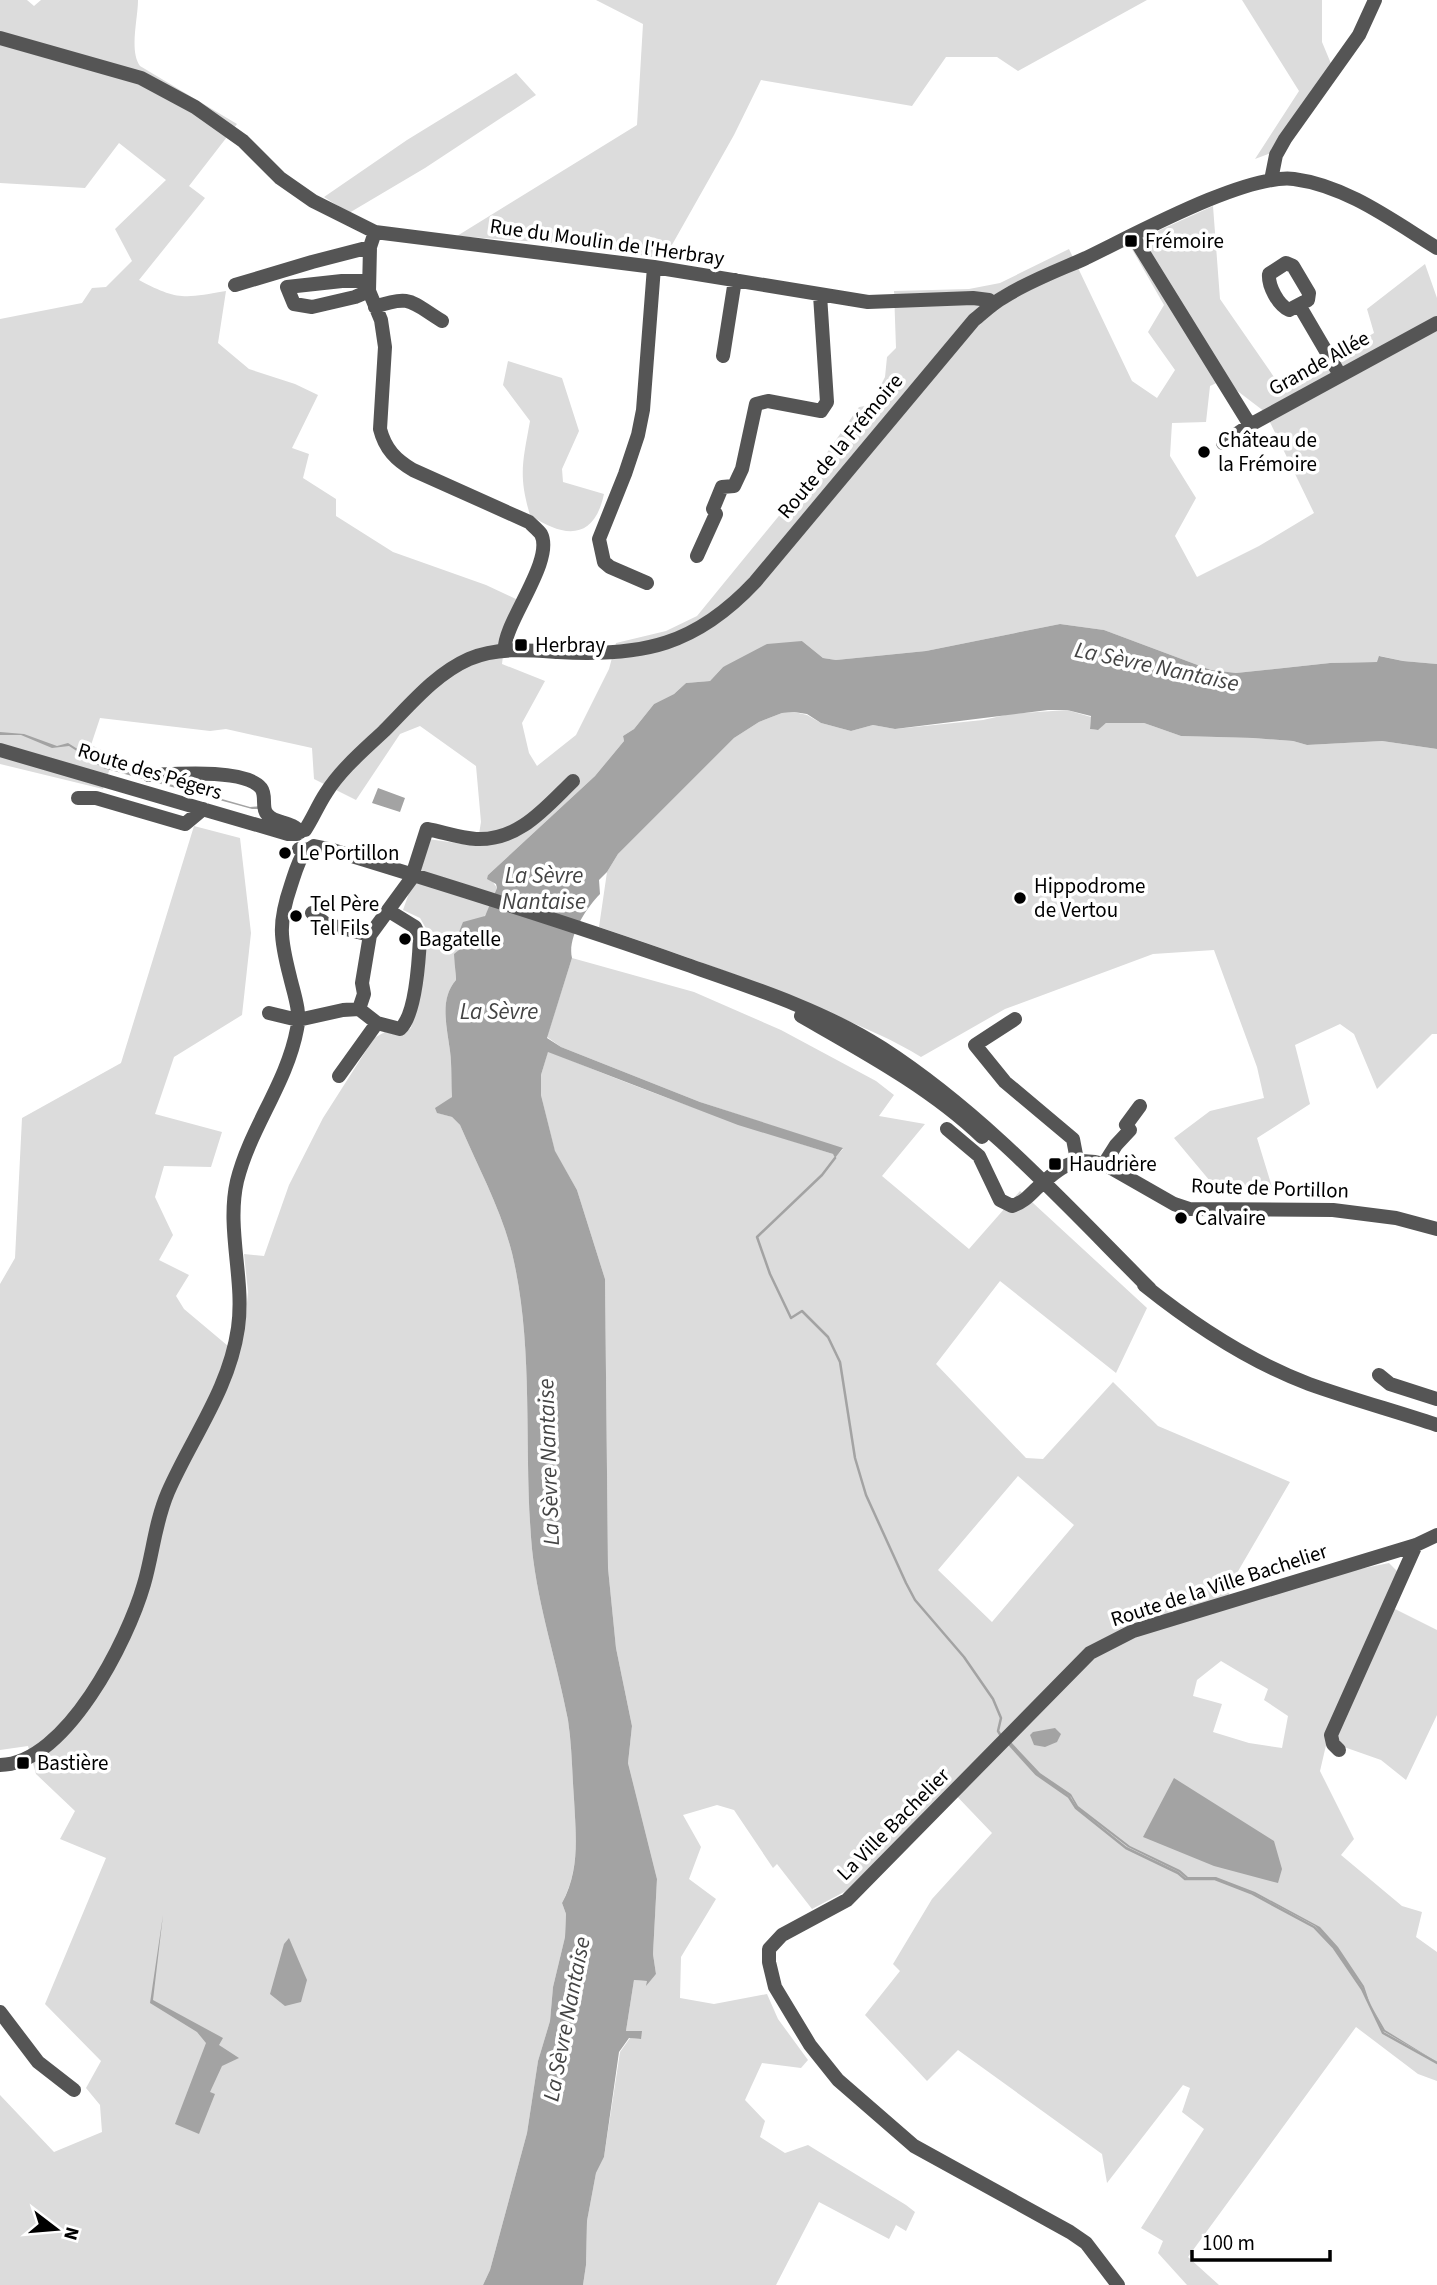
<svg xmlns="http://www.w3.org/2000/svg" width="1437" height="2285" font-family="'Source Sans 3',sans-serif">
<rect width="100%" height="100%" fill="#fff"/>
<path fill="#dcdcdc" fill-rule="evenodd" d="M0 0H27L34 6 41 0H138C138 19 129 51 140 66L237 124 189 186 205 198 139 280C178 301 185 298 226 291L218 343 249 369 295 384 318 395 292 448 309 454 303 478 336 499V516L393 552 486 585 518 600 506 631 502 664 545 681 522 723 529 753 537 766 576 735 609 669 616 643 666 631 697 616 805 484 859 407 871 405 885 377 887 357 896 348 894 291 969 289 1000 283 1069 249 1132 381 1157 398 1175 370 1148 332 1164 305 1129 244 1213 206 1220 299 1281 387 1374 333 1367 309 1425 264 1437 298V664L1403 661 1380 656 1378 662 1330 663 1236 673 1211 670 1104 630 1060 624 926 651 836 660 823 658 802 641 723 667 710 681 686 683 674 694 654 704 634 729 623 736 624 741 595 776 488 875 497 888C493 897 490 910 483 918 465 941 451 947 456 980 439 999 447 1028 450 1051 452 1066 451 1082 452 1097L438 1113 452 1117 460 1125C478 1167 501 1209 512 1253 535 1349 523 1451 532 1549 538 1607 557 1662 568 1720 572 1746 572 1773 574 1799 576 1836 580 1869 562 1903L566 1914 565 1937 553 1987 550 2021 538 2061 527 2133 490 2270 483 2285H0V2095L54 2152 102 2132 100 2105 86 2088 101 2061 45 2004 106 1858 60 1839 75 1811 36 1774 28 1746 0 1750V1284L15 1258 22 1118 121 1063 194 826 240 838 251 933 242 1015 174 1057 155 1114 222 1132 211 1167 164 1166 155 1197 173 1235 159 1260 189 1275 176 1296 184 1309 228 1346 245 1324 248 1292 244 1254 264 1256 289 1185 323 1118 374 1038 385 1032 398 1035 411 1028 428 932 420 918 403 910 428 839 477 846 481 822 476 766 420 726 400 734 356 800 314 779 312 748 226 729 210 731 100 718 91 745 114 756 103 789 0 764V319L82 303 92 288 106 287 132 261 115 229 166 180 119 143 85 188 0 183ZM1223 380 1265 412 1314 513 1259 546 1197 577 1175 536 1196 498 1170 456 1172 423 1206 422 1210 386Z
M596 0H1147L1018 71 997 57H946L912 106 761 80 734 135 664 259 580 245 457 236 637 125 643 24Z
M1242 0H1322V42L1332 66 1271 153 1255 159 1299 91Z
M516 73 536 95 425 168 349 213 324 197 407 140Z
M508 361 562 378 579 431 562 469 563 482 604 494C594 541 564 538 530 515 518 475 523 461 530 421L503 385Z
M1067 710 1091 717 1090 729 1097 730 1106 723H1144L1181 736 1253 738 1293 741 1307 745 1382 741 1437 749V1034H1432L1377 1089 1354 1034 1340 1024 1295 1045 1310 1104 1257 1138 1272 1187 1220 1193 1174 1138 1210 1111 1264 1098 1257 1067 1214 950 1153 954 1005 1009 921 1057C894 1040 864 1028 835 1015 758 981 679 954 599 927L607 872 618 854 734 738 759 722 782 713 794 712 807 715 821 723 851 731 873 725 895 729 983 720 1010 714Z
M572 958 694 992 781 1030 876 1081 894 1095 879 1116 925 1124 882 1176 969 1249 1020 1191 1147 1308 1116 1373 1000 1281 936 1364 1026 1458 1043 1459 1113 1382 1158 1426 1290 1482 1230 1585 1229 1596 1389 1563 1398 1572 1383 1603 1437 1630V1715L1406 1780 1381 1760 1327 1741 1320 1771 1354 1839 1341 1855 1402 1906 1422 1912 1416 1937 1437 1952V2081L1418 2074 1356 2027 1188 2257 1219 2285H1187L1158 2253 1163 2241 1141 2228 1204 2129 1182 2112 1190 2088 1183 2085 1107 2183 1102 2154 958 2050 927 2081 865 2015 900 1971 893 1964 932 1899 992 1833 949 1788 846 1891 812 1909 777 1864 773 1868 734 1810 717 1805 683 1815 701 1847 689 1879 716 1899 681 1957 680 1998 714 2004 767 1994 778 2019 808 2060 801 2068 762 2063 745 2100 765 2121 760 2137 785 2153 808 2145 906 2205 915 2212 906 2231 896 2225 889 2239 819 2202 776 2285H583L586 2265 587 2221 596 2173 604 2157 620 2052 630 2038 641 2039 626 2031 634 1980 647 1981 656 1974 653 1954 657 1879 628 1763 632 1726 616 1648 608 1568 605 1279 577 1190 555 1152 541 1095V1075L548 1051C642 1090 736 1124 833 1154L835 1157 843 1149 700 1102 561 1047 547 1037ZM1018 1476 1074 1525 992 1622 938 1570ZM1221 1661 1268 1689 1264 1700 1288 1716 1282 1748 1249 1743 1213 1732 1222 1704 1193 1696 1197 1680Z"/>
<path fill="#a3a3a3" d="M1060 624 1104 630 1211 670 1236 673 1330 663 1377 662 1379 656 1403 661 1437 664V749L1382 741 1307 745 1293 741 1253 738 1181 736 1144 723H1106L1098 730 1090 729 1091 716 1067 710H1048L895 729 873 725 851 731 821 723 807 714 794 712 782 713 759 722 734 738 618 854 607 872 599 880 600 894C586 908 567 938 572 958L547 1038 561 1047 700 1102 843 1148 835 1158 833 1154 738 1125 548 1052 541 1075V1095L555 1151 577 1190 605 1279 608 1568 616 1648 632 1726 628 1763 657 1879 653 1954 656 1974 646 1986 647 1981 634 1980 626 2031H642L641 2039 629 2038 619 2052 604 2157 596 2173 587 2221 586 2265 583 2285H483L490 2270 527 2133 538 2061 550 2021 553 1987 565 1937 566 1914 562 1903C580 1870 576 1836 574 1799 572 1773 572 1746 568 1720 557 1662 538 1607 532 1549 523 1451 535 1349 512 1253 501 1209 478 1167 460 1125L452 1117 437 1113 435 1108 452 1097C451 1082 452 1066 450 1051 447 1027 439 999 456 980L454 954 460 949 464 938 459 932 463 922 485 916 497 888 496 884 487 879 488 875 595 776 624 741 623 736 634 729 654 704 674 694 686 683 710 681 723 667 767 644 802 641 823 658 836 660 926 651Z
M0 732 24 734 57 746 68 743 103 765 250 807 261 806 262 809H252L103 768 69 746 52 748 21 735H0Z
M378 788 405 798 400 812 372 803Z
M1055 1728 1061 1734 1057 1742 1045 1747 1034 1745 1030 1735 1033 1732Z
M1010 1741 1040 1773 1071 1794 1078 1806 1130 1846 1180 1870 1188 1877H1216L1255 1892 1320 1927 1338 1947 1364 1986 1370 2004 1385 2030 1437 2062 1383 2031 1362 1987 1334 1948 1315 1926 1251 1892 1214 1879 1186 1878 1179 1872 1128 1847 1077 1808 1071 1797 1041 1778 1008 1743Z
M1174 1778 1274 1841 1282 1869 1278 1883 1214 1866 1143 1837Z
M163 1915 153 2000 223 2038 219 2045 239 2058 222 2066 210 2092 215 2094 199 2134 175 2124 206 2043 197 2032 150 2003Z
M289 1938 307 1980 301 2002 285 2006 270 1994 284 1944Z"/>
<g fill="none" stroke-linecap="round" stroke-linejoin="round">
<path stroke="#a3a3a3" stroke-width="2.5" d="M835 1158 822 1175 757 1237 770 1274 791 1318 802 1311 828 1337 840 1362 855 1458 866 1495 906 1583 915 1600 964 1657 993 1699 1001 1718 998 1731 1001 1736
M1008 1743 1036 1774 1069 1797 1076 1808 1126 1848 1178 1873 1185 1879H1215L1251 1893 1314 1927 1334 1948 1362 1989 1383 2033 1437 2063"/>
<path stroke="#555" stroke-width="14" d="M0 38 141 78 195 107 243 141 280 178 313 201 375 232 654 267 868 302 973 298 989 300 994 304
M1271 180 1276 155 1285 139 1359 35 1375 0
M375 232 370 247 369 291 381 320 385 347 380 429C385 449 396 460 413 470L529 522C533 526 538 530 541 534 555 561 502 625 505 650
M1133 236 1250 425
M1286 263 1293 266 1309 293 1308 300 1289 310C1278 305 1268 286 1269 274Z
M235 285 312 262 370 247
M369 291 355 297 312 307 294 304 287 287 342 281H369
M1299 305 1340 375
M375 307C411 294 411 302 442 321
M723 356 735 280
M1223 443 1250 425 1437 323
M697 556 716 514 713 509 722 487 734 486 742 469 756 404 768 401 821 411 827 402 820 295
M647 583 610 567 604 562 599 539 625 474 638 435 643 410 654 267
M0 750 288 834H297
M149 775C173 774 245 768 261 788 267 796 261 807 267 814 274 824 292 821 300 832
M78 798H96L185 824 203 809
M305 830C313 818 318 805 326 793 341 769 364 750 384 731 410 705 435 674 469 659 497 647 529 650 558 652 643 657 696 645 755 582L974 320C984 312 993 303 1004 297 1029 281 1059 270 1086 258 1132 236 1246 173 1294 179 1347 186 1393 221 1437 248
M299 849 308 850 314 846 329 849C447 885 566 922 682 963 748 986 823 1010 882 1048 984 1114 1065 1204 1150 1289
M312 913 326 924 370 935
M359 1009 377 1023 400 1029C416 1015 419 959 420 937L415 927 389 911
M269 1013 298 1020 343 1010 359 1009 364 994 362 983 370 935 411 879 427 829C443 832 460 838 476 839 519 841 545 808 573 781
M801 1016C862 1051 931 1088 982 1137
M1015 1019 975 1045 1005 1082 1073 1139 1077 1160
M339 1076 377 1023
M947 1129 979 1156 1000 1200 1012 1206C1022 1203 1028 1197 1035 1190 1058 1169 1071 1155 1104 1164L1174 1204 1189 1209 1333 1210 1396 1218 1437 1229
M1104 1164 1116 1145 1130 1130 1126 1125 1140 1106
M1144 1285C1194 1325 1248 1361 1309 1384 1351 1399 1395 1411 1437 1425
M1379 1375 1390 1384 1437 1399
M1339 1750 1333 1744 1331 1735 1416 1545
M0 1765C66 1764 128 1640 144 1584 153 1553 155 1522 168 1492 192 1437 229 1390 238 1328 245 1280 226 1229 237 1181 250 1128 287 1083 297 1029 301 1012 294 994 290 977 280 938 278 923 291 885 295 873 298 861 305 851
M0 2012 38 2062 74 2090
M1118 2285 1086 2243 1070 2232 914 2146 838 2080 810 2045 775 1987 769 1962V1949L782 1935 847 1900 1090 1653 1133 1631 1416 1545 1437 1535"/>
</g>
<g fill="#000" stroke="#fff" stroke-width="2.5">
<rect x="1124" y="234" width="14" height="14" rx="3.5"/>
<circle cx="1204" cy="452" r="7"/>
<rect x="514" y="638" width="14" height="14" rx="3.5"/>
<circle cx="285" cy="853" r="7"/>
<circle cx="1020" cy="898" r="7"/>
<circle cx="296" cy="916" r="7"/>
<circle cx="405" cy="939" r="7"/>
<rect x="1048" y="1157" width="14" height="14" rx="3.5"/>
<circle cx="1181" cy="1218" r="7"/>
<rect x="16" y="1756" width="14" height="14" rx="3.5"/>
</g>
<g text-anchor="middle" stroke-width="7" stroke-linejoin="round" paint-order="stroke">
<g font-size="21" fill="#000" stroke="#fff" text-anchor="start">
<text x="1145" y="248">Frémoire</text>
<text x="1218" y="447">Château de<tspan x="1218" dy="24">la Frémoire</tspan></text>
<text x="535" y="652">Herbray</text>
<text x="299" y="860">Le Portillon</text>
<text x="1034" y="893">Hippodrome<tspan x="1034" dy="24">de Vertou</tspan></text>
<text x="310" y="911">Tel Père<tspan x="310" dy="24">Tel Fils</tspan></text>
<text x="419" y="946">Bagatelle</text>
<text x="1069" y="1171">Haudrière</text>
<text x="1195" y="1225">Calvaire</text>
<text x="37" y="1770">Bastière</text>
</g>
<g font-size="21" fill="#000" stroke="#fff">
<text transform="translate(607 242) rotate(8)" y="7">Rue du Moulin de l'Herbray</text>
<text transform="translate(1319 363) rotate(-29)" y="7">Grande Allée</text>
<text transform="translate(840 446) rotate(-50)" y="7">Route de la Frémoire</text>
<text transform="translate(150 771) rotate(17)" y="7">Route des Pégers</text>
<text transform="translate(1270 1188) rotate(2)" y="7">Route de Portillon</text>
<text transform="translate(1219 1585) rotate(-18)" y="7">Route de la Ville Bachelier</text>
<text transform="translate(893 1824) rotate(-45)" y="7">La Ville Bachelier</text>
</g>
<g font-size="23" font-style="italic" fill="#444" stroke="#fff">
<text transform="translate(1157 666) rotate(12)" y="8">La Sèvre Nantaise</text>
<text x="544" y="883">La Sèvre<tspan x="544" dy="26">Nantaise</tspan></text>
<text x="499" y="1019">La Sèvre</text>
<text transform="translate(548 1462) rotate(-92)" y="8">La Sèvre Nantaise</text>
<text transform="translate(566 2019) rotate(-79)" y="8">La Sèvre Nantaise</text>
</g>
</g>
<g transform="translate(56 2229) rotate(106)" stroke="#ffffff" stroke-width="5" paint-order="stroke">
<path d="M0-5L12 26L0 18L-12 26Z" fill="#000000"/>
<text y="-10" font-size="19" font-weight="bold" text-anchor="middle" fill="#000000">N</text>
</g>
<path d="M1192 2250v10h138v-10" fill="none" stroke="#000000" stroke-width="3.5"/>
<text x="1202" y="2250" font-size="21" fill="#000000" stroke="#ffffff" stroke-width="5" paint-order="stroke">100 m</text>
</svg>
